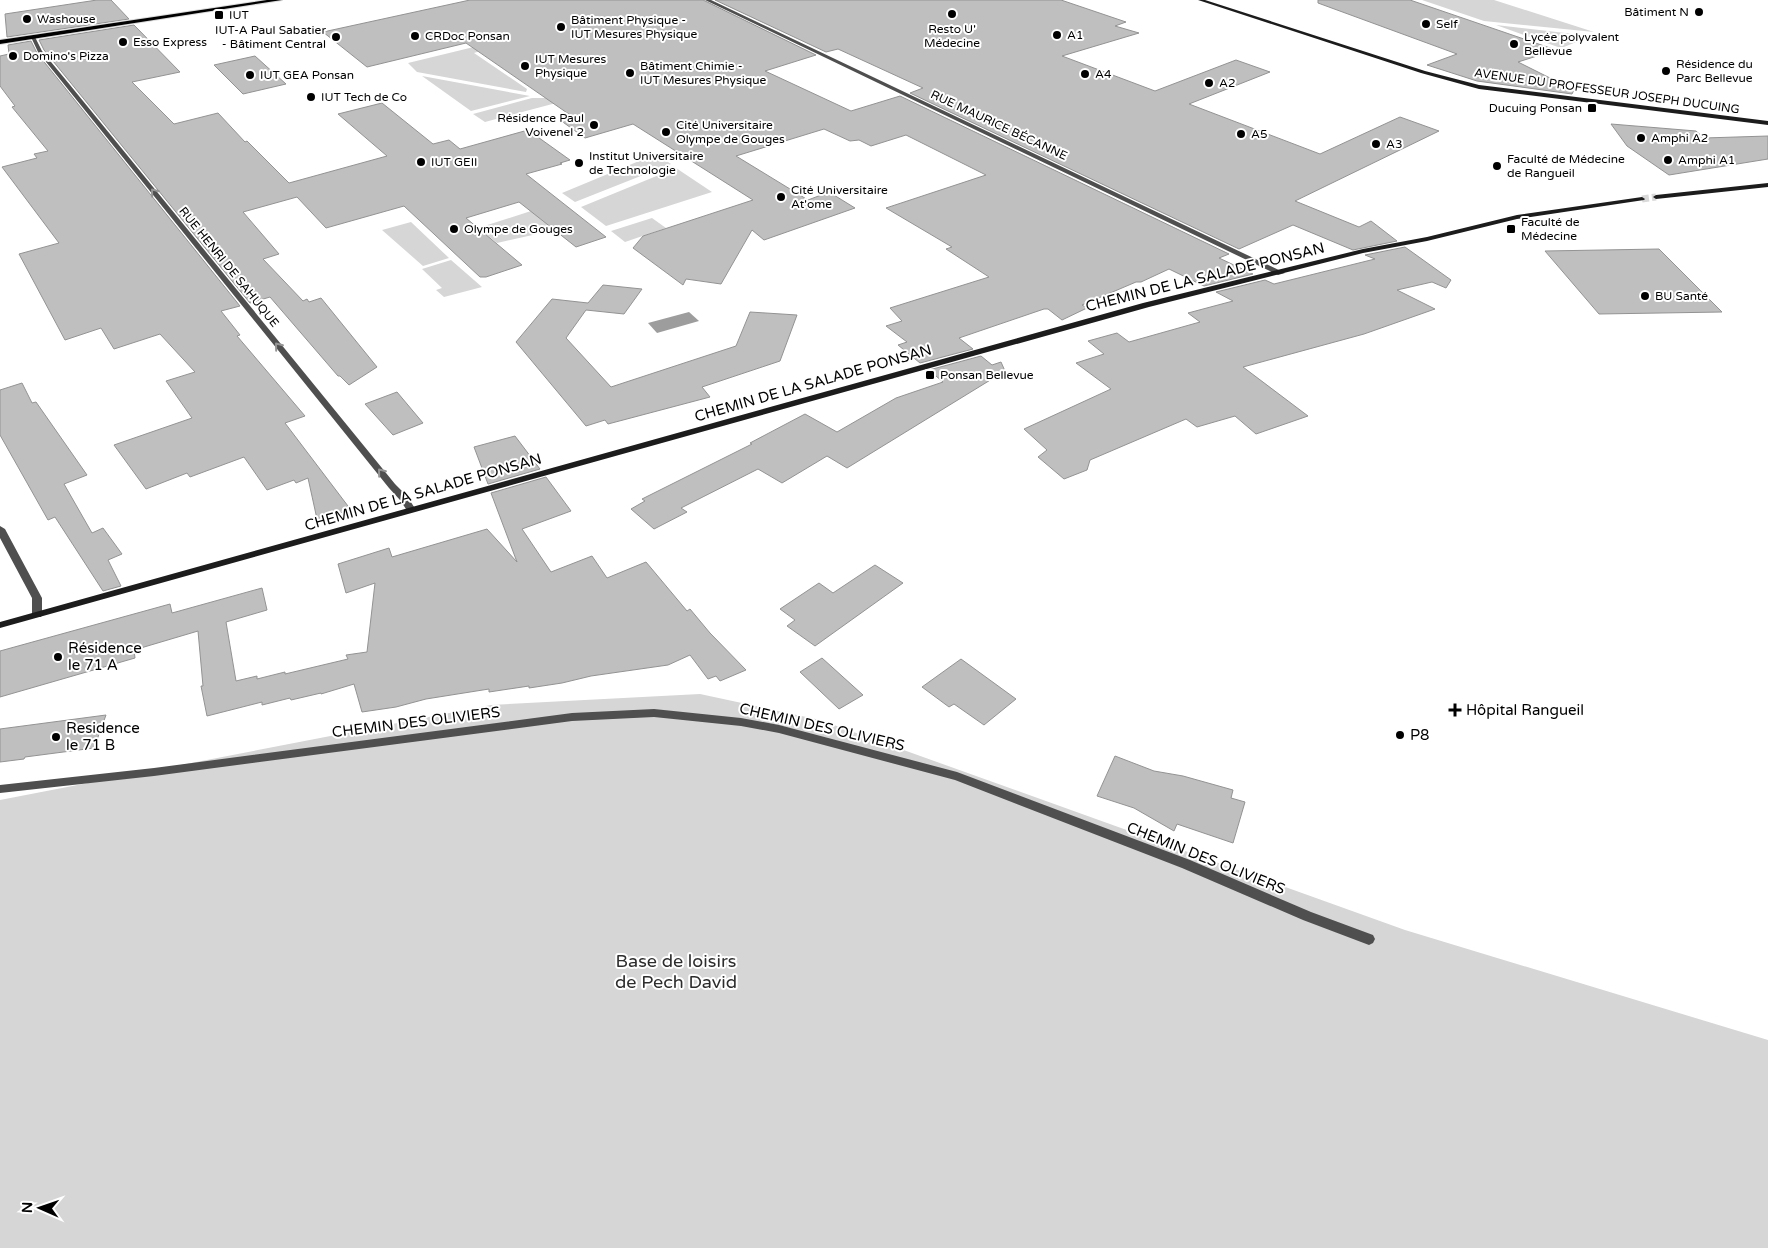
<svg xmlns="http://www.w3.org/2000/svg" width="1768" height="1248" font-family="'Varela Round',sans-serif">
<rect width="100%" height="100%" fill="#fff"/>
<path fill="#d6d6d6" d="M1422 0H1494L1594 32 1484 21Z
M1496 25 1591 36 1564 47H1558Z
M482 45 490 48 474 53 527 89 526 92 417 72 408 63Z
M422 76 530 96 471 111Z
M532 98H575L485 122 473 114Z
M656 154 671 164 575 202 562 193Z
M676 168 712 192 606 226 581 207Z
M531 211 555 230 497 243 478 228Z
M652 218 666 228 625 242 611 231Z
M411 222 449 258 423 266 382 230Z
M451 260 482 287 444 297 436 290 442 288 422 269Z
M700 694 820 720 1405 930 1768 1040V1248H0V800L491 705Z"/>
<path fill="#9d9d9d" d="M689 312 699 321 657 333 648 323Z"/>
<path fill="#bfbfbf" stroke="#939393" d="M97 0H111L129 19 7 37 5 14Z
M470 0H703L816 55 765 71 851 111 900 96 1229 254 1219 258 1253 274 1204 286 1169 269 1141 282H1136L1082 305 1087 308 1062 320 1048 309H1044L959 338 973 349 920 363 898 345 907 342 886 326 902 321 890 308 989 277 946 249 952 247 886 208 986 175 906 135 871 146 859 140 850 141 824 129 736 156 808 200 829 192 855 208 764 240 752 230 721 284 686 279 683 285 633 248 643 236 753 200 633 124 585 138 560 120 573 117 466 43 367 67 323 32Z
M715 0H1061L1126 22 1115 26 1139 33 1062 56 1155 91 1236 60 1270 72 1189 104 1320 154 1400 117 1439 131 1295 201 1359 227 1371 221 1397 241 1353 250 1293 225 1239 249 910 93 923 88 838 49 826 52Z
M1318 0H1410L1556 50 1518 62 1574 90 1572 94 1477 81 1427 65 1457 54 1318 3Z
M134 25 180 72 132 82 174 124 218 113 245 142 247 141 289 183 387 156 338 114 382 103 433 144 449 140 460 149 528 130 570 160 560 163 562 164 526 174 606 237 576 247 519 202 466 218 522 265 486 277H480L404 206 326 228 297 197 243 212 279 254 263 259 303 301 307 299 309 302 321 298 377 367 349 385 340 376H338L270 297 250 303 44 50 39 40Z
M31 41 37 53 240 306 221 311 240 335 237 336 305 416 285 423 351 510 317 519 308 478 296 483 294 480 267 490 244 457 190 477 187 473 146 489 114 445 192 418 166 381 195 372 160 334 114 349 101 328 65 340 19 254 59 243 2 167 37 158 34 154 48 151 12 107 15 106 0 86V56L9 54 8 45Z
M255 56 286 84 243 94 214 65Z
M1611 124 1696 131 1704 138 1768 136V159L1669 175 1627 146Z
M1405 247 1451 280 1446 288 1432 282 1397 290 1435 309 1364 334 1243 367 1308 416 1256 434 1235 416 1197 427 1186 419 1090 460 1087 470 1064 479 1038 457 1047 450 1024 429 1111 389 1076 363 1104 354 1088 341 1117 333 1129 342 1200 322 1188 313 1233 301 1216 292 1265 280 1274 284 1375 259 1365 255Z
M1659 249 1722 312 1599 314 1545 251Z
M603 285 642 289 624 314 586 310 566 338 611 387 736 346 750 312 797 315 780 361 702 387 710 397 608 424 605 420 586 426 516 342 552 299 588 303Z
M981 356 992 365 1001 362 1005 371 847 468 827 456 782 483 758 469 681 508 687 512 654 529 631 509 645 501 642 499 752 444 750 443 805 414 837 432 896 398 943 382 929 370Z
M22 383 32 403 36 402 87 475 64 484 92 533 103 528 122 554 108 560 121 586 103 591 55 517 48 520 0 435V390Z
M397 392 423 423 393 435 365 404Z
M515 436 540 469 488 484 474 447Z
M546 477 571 511 522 529 551 572 592 556 607 578 646 562 687 611 690 609 710 633 746 670 720 681 716 676 708 679 690 655 668 665 591 676 562 683 529 688V686L489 692V689L426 699 396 707 362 712 354 684 321 694V693L291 700 290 698 262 705V702L207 716 201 686H203L198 631 134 650 135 658 0 697V651L170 604 172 613 262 588 267 610 226 622 236 681 257 676V679L285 672V674L348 659 346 655 367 652 375 583 346 593 338 564 389 548 392 557 487 529 517 562 491 493Z
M875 565 903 583 815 646 787 626 795 620 780 609 819 583 833 593Z
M822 658 863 695 839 709 800 672Z
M961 659 1016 699 984 725 954 704 949 707 922 687Z
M106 715 94 748 25 757 24 759 0 762V729Z
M1115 756 1154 771 1183 776 1233 790 1231 798 1245 802 1233 843 1177 824 1174 831 1134 808 1097 796Z"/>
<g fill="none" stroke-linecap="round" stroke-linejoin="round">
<path stroke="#d9d9d9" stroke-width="7" stroke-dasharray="7 3" stroke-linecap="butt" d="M1642 199 1656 197"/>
<defs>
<path id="primary" d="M267 0H282L0 44V40Z"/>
</defs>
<use href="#primary" stroke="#dbdbdb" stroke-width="2"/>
<path fill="#4f4f4f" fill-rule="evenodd" d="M705 0H711L1285 273 1278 275Z
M31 37H35L42 51 70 85 395 484 407 496 416 510 414 512H408L400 500 389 488 38 52Z
M0 526 5 529 42 598V615L41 617H33L32 615V598L0 538Z
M654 709 741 718 779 725 957 772 1190 860 1311 912 1373 935 1375 939 1373 943 1369 945 1303 920 1182 868 955 780 779 733 741 726 654 717 572 721 154 776 0 793V785L154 768 572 713Z"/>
<path fill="#1c1c1c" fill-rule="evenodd" d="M1198 0H1205L1425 71 1479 85 1768 121V125L1479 89 1421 73Z
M1768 183V187L1656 199 1653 197 1656 195Z
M1642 197 1645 199 1644 200 1517 219 1427 241 1363 253 1149 307 0 628V622L1143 303 1363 249 1427 237 1517 215Z"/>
<use href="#primary" fill="#000" fill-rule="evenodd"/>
</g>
<defs><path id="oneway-chevron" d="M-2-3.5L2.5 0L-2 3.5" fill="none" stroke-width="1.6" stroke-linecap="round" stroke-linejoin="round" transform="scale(1.25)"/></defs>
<g stroke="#959595">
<use href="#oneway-chevron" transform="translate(154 192) rotate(-129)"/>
<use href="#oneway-chevron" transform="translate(278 346) rotate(-129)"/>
<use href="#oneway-chevron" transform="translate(381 472) rotate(-129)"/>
</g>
<g fill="#000" stroke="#fff" stroke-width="2">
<circle cx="1699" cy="12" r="5"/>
<circle cx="952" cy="14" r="5"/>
<rect x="214" y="10" width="10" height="10" rx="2.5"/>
<circle cx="27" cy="19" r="5"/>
<circle cx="1426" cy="24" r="5"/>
<circle cx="561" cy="27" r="5"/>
<circle cx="1057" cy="35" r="5"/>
<circle cx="415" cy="36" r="5"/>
<circle cx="336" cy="37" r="5"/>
<circle cx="123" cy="42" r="5"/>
<circle cx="1514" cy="44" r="5"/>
<circle cx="13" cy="56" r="5"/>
<circle cx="525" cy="66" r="5"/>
<circle cx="1666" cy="71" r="5"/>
<circle cx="630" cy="73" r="5"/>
<circle cx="1085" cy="74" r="5"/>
<circle cx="250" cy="75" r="5"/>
<circle cx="1209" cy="83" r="5"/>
<circle cx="311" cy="97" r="5"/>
<rect x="1587" y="103" width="10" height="10" rx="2.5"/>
<circle cx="594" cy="125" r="5"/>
<circle cx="666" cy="132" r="5"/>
<circle cx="1241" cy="134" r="5"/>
<circle cx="1641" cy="138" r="5"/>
<circle cx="1376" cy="144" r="5"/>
<circle cx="1668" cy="160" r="5"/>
<circle cx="421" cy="162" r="5"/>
<circle cx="579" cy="163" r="5"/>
<circle cx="1497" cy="166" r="5"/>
<circle cx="781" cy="197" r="5"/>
<circle cx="454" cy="229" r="5"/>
<rect x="1506" y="224" width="10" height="10" rx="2.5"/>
<circle cx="1645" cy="296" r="5"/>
<rect x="925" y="370" width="10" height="10" rx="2.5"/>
<circle cx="58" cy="657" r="5"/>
<path d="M1452.5 702.5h5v5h5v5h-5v5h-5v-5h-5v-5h5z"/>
<circle cx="1400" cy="735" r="5"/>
<circle cx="56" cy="737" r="5"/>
</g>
<g text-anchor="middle" stroke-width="4" stroke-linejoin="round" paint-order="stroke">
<g font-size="12" fill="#000" stroke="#fff" text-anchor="start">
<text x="1689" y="16" text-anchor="end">Bâtiment N</text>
<text x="229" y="19">IUT</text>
<text x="37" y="23">Washouse</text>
<text x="571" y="24">Bâtiment Physique -<tspan x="571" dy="14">IUT Mesures Physique</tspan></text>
<text x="1436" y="28">Self</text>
<text x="952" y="33" text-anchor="middle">Resto U'<tspan x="952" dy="14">Médecine</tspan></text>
<text x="326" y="34" text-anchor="end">IUT-A Paul Sabatier<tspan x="326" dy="14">- Bâtiment Central</tspan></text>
<text x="1067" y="39">A1</text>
<text x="425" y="40">CRDoc Ponsan</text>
<text x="1524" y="41">Lycée polyvalent<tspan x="1524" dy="14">Bellevue</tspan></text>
<text x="133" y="46">Esso Express</text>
<text x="23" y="60">Domino's Pizza</text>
<text x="535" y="63">IUT Mesures<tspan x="535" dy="14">Physique</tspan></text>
<text x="1676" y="68">Résidence du<tspan x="1676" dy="14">Parc Bellevue</tspan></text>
<text x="640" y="70">Bâtiment Chimie -<tspan x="640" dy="14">IUT Mesures Physique</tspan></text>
<text x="1095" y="78">A4</text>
<text x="260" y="79">IUT GEA Ponsan</text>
<text x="1219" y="87">A2</text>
<text x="321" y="101">IUT Tech de Co</text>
<text x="1582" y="112" text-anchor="end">Ducuing Ponsan</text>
<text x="584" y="122" text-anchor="end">Résidence Paul<tspan x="584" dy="14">Voivenel 2</tspan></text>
<text x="676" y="129">Cité Universitaire<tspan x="676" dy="14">Olympe de Gouges</tspan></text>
<text x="1251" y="138">A5</text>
<text x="1651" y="142">Amphi A2</text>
<text x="1386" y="148">A3</text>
<text x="589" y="160">Institut Universitaire<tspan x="589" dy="14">de Technologie</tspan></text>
<text x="1507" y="163">Faculté de Médecine<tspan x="1507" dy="14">de Rangueil</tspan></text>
<text x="1678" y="164">Amphi A1</text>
<text x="431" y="166">IUT GEII</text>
<text x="791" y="194">Cité Universitaire<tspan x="791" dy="14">At'ome</tspan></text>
<text x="1521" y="226">Faculté de<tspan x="1521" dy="14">Médecine</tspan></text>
<text x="464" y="233">Olympe de Gouges</text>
<text x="1655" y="300">BU Santé</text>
<text x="940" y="379">Ponsan Bellevue</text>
</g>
<g font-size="12" fill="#000" stroke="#fff">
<text transform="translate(1607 91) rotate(8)" y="4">AVENUE DU PROFESSEUR JOSEPH DUCUING</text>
<text transform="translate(999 125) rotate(25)" y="4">RUE MAURICE BÉCANNE</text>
<text transform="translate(229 267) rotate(51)" y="4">RUE HENRI DE SAHUQUE</text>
</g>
<g font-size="15" fill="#000" stroke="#fff">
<text transform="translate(1205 277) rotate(-14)" y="5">CHEMIN DE LA SALADE PONSAN</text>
<text transform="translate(813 383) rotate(-16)" y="5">CHEMIN DE LA SALADE PONSAN</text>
<text transform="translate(423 492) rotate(-16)" y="5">CHEMIN DE LA SALADE PONSAN</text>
<text transform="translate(416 722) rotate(-7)" y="5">CHEMIN DES OLIVIERS</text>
<text transform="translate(822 727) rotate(13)" y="5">CHEMIN DES OLIVIERS</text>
<text transform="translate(1206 858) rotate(22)" y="5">CHEMIN DES OLIVIERS</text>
</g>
<g font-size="15" fill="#000" stroke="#fff" text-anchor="start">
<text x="68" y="653">Résidence<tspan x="68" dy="17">le 71 A</tspan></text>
<text x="1466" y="715">Hôpital Rangueil</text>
<text x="66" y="733">Residence<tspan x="66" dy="17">le 71 B</tspan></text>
<text x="1410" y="740">P8</text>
</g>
<g font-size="18" fill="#2d2d2d" stroke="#fff">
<text x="676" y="967">Base de loisirs<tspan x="676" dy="21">de Pech David</tspan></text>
</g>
</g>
<g transform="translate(40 1208) rotate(272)" stroke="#ffffff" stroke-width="4" paint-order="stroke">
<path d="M0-4L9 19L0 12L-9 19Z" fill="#000000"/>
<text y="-8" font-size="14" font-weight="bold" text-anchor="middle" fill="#000000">N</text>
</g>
</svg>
